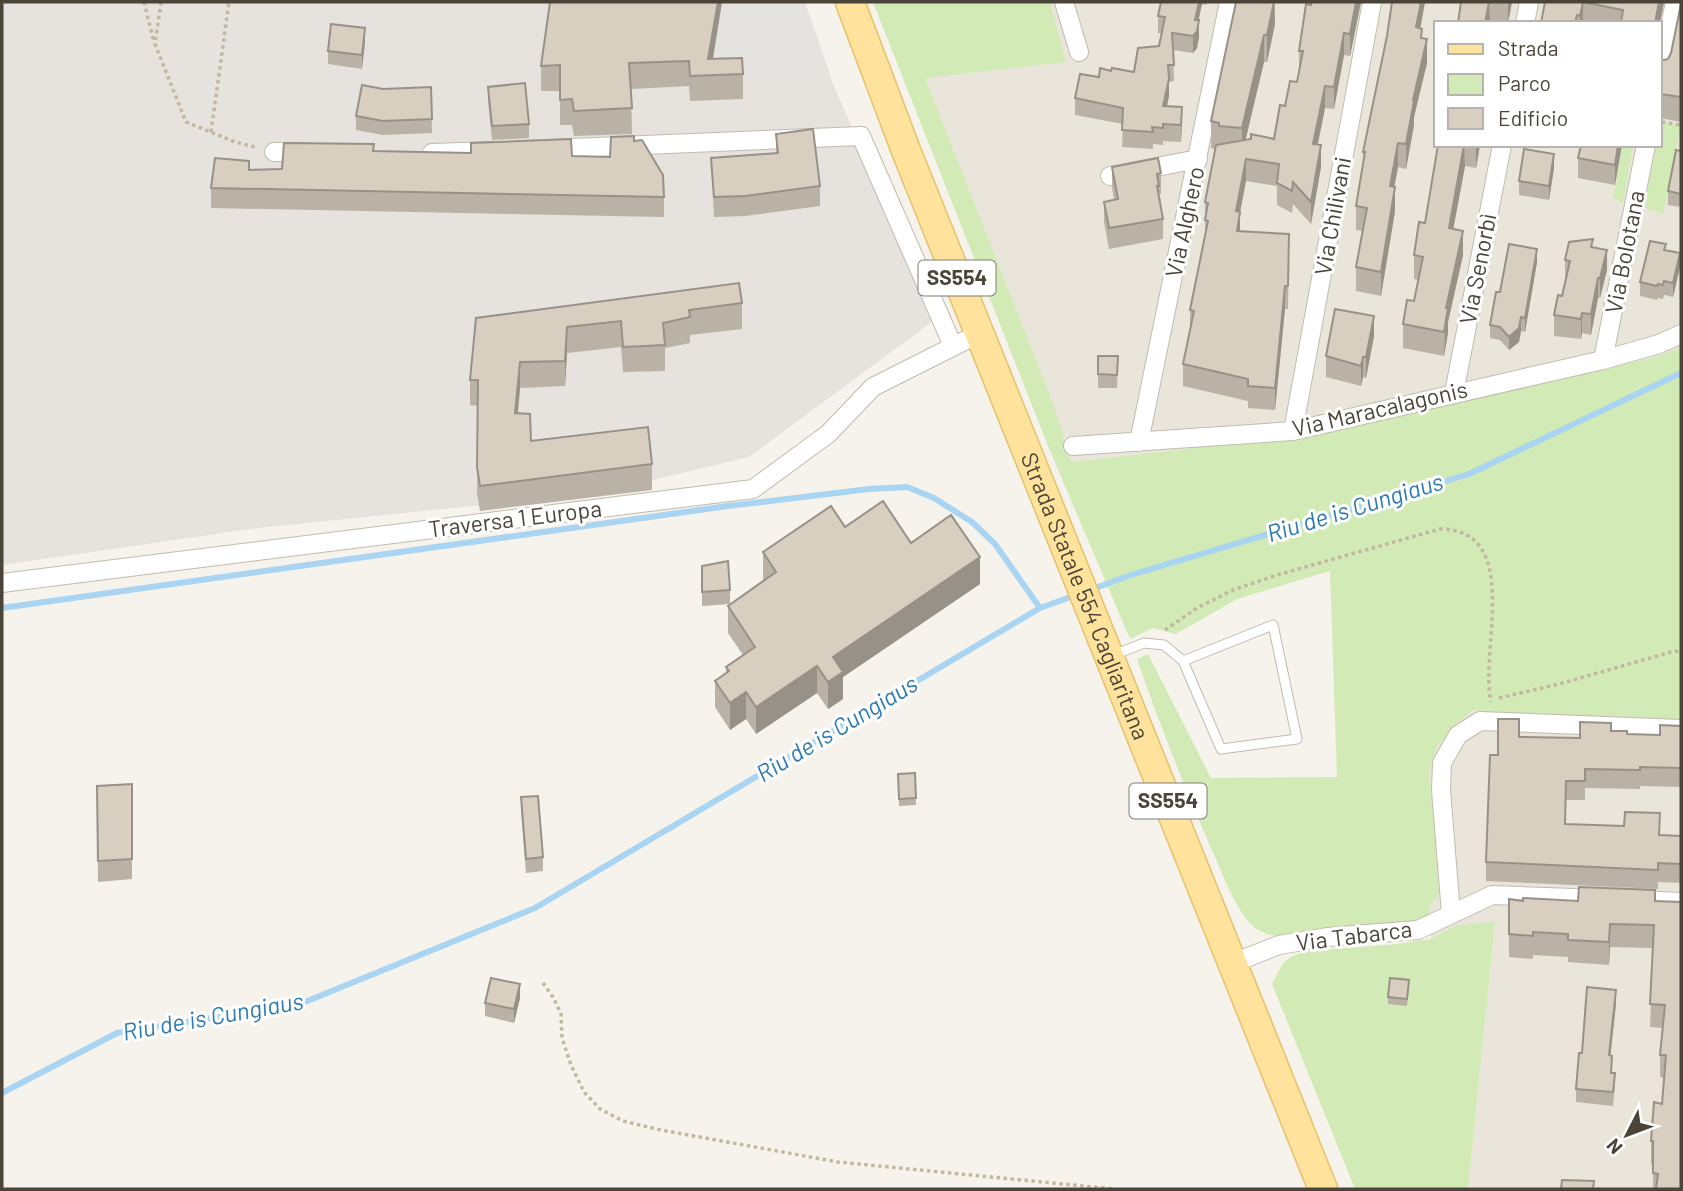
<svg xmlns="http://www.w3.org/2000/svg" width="1683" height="1191" font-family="Barlow,sans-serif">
<rect width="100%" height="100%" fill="#f6f3ec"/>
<path fill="#eae5da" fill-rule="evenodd" d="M1050 2H1681V347L1661 355 1590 373 1296 436 1071 462 1055 408 924 77 1066 62ZM1436 23H1660V145H1436Z
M1473 710 1524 716 1681 724V1189H1468L1495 923 1457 925 1431 939 1429 910 1442 888 1429 772 1436 748 1456 724Z"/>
<path fill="#e6e2dd" d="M2 2H805L832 81 933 321 749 457 599 493 258 528 2 565Z"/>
<path fill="#d2eab5" d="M873 2H1050L1066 62 925 78 1055 408 1071 462 1296 436 1590 373 1661 355 1681 347V724L1524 716 1473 710 1456 724 1436 748 1429 772 1442 888 1429 909V917L1412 925 1285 937C1269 936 1257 932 1247 920 1231 899 1222 872 1211 848 1184 786 1159 723 1137 659L1148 654 1211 778 1337 777 1330 571 1237 599 1176 634 1153 628 1130 639 1048 446Z
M1662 122 1681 126 1663 214 1643 207 1657 145H1660Z
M1623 145H1633L1623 203 1613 197Z
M1495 922 1468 1189H1355L1272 984 1283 963 1291 957 1305 951 1397 944 1431 939 1457 925Z"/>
<path fill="#e5e3e0" d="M722 2H805L832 81 708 85Z"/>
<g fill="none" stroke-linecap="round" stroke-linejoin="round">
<path stroke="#a9d4f2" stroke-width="6" d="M1090 590 1131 575 1469 474 1681 373
M2 608 728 506 869 489 907 487 934 498 972 522 995 544 1040 608
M2 1093 117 1033 300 1004 535 908 1040 608 1076 595"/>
<defs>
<path id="service" d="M1111 656 1144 643 1164 645 1183 661 1221 749 1297 739 1273 625 1183 661"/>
<path id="minor" d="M1064 2 1079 52
M1525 23 1529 2
M1660 75 1675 2
M548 149 861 136 953 346
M274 152H306
M432 153 492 151
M1110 176 1198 159
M1603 360 1646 145
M1454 393 1502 145
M1293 431 1372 2
M1139 442 1229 2
M1073 446 1293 431 1603 360 1659 344 1681 334
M2 583 753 489 828 434 873 387 980 333
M1634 900 1681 902
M1451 914 1441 790 1442 763 1458 735 1480 721 1681 729
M1233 963 1279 945 1328 937 1418 930 1492 895 1602 899"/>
<g id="primary">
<path id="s1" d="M850 2 905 148 1323 1189"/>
</g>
</defs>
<use href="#service" stroke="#c2bbae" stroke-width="11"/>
<use href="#minor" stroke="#c2bbae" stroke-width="20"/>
<use href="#primary" stroke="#e6c16a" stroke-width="31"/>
<path stroke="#c4b79f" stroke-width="3.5" stroke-dasharray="3.5 3.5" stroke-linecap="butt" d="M144 2 154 42
M161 2 155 44 186 122 235 142 255 147
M1663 115 1662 122 1681 125
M211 132 229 2
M1165 630 1197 608 1233 590 1277 575 1440 529C1524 530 1479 651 1491 702
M1499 698 1559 684 1671 652 1681 651
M543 983 553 997 561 1014 562 1038 571 1065 584 1092 600 1109 623 1121 661 1130 838 1162 1114 1189"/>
<use href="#service" stroke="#fff" stroke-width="9"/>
<use href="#minor" stroke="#fff" stroke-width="18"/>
<use href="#primary" stroke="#ffe39c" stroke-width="28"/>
</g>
<path fill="#bab2a6" d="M550 2H722L713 59 743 74V99L690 101 689 86 631 89 632 134 574 136 572 125H560V91H541V66Z
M1161 2H1207L1206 5 1202 4 1198 20 1199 37 1197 48 1193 53 1173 50 1174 81 1169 82V96L1167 106 1182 123 1181 142 1163 141V145L1153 144V149L1122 147 1123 124 1075 115V98L1099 77 1111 71 1134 72 1159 46 1161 33H1158V16Z
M1275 2V24L1267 62H1264L1245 140 1274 139 1285 106 1297 82 1299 69V51L1311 5 1361 2 1350 56 1344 55 1334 109 1325 108 1318 145 1321 167 1311 224 1293 204 1292 213 1277 205V186L1246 181 1240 212V231L1289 234 1288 309H1285L1275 410 1248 408V401L1183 386V364L1190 331V310L1205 235V202L1215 149 1211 148V121Z
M1392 2H1425L1420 28 1427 63 1414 117V125L1406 169 1398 167 1394 187 1395 211 1381 296 1356 291V267L1363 231 1356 230V206L1363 164V152L1387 36Z
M1461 2H1512L1508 23 1490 22Z
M1545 2H1664L1660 23H1541Z
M1681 4V122L1660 118V61L1668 59 1671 53Z
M365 42 362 69 328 64V51Z
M431 87 432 133 383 135 356 130V116L383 89Z
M488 87 529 124V138L492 140 488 101Z
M776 134 820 186V206L745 216 714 217 711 158 776 154Z
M634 141 664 197V217L211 208V188L249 170 282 169 374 151 610 157Z
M1438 145H1480L1476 168 1465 166 1453 229 1463 255 1448 322V333L1444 356 1403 348V324L1414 301 1418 280 1414 279V255L1425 223Z
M1622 145 1615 185 1578 178V158Z
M1681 151V207L1668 205V191Z
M1112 167 1161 173V194H1159V198L1163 219V239L1109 249 1104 222V202L1114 200 1112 187Z
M1554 168 1549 200 1519 195V181Z
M1593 248 1607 270 1600 298H1598L1591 335 1582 333 1581 339 1554 336V315L1562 296 1565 281V260Z
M1666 250 1680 267 1673 297 1664 295 1663 299 1658 298 1657 300 1640 296V282Z
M1537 262 1525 332 1521 331 1519 342 1509 350 1500 340 1490 338V325L1500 292Z
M742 303V329L690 335V343L665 348V371L623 372 621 347 567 353 565 386 520 388 518 413 531 441 652 464V490L480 511 477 493 478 406 470 405V380L476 318Z
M1374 336 1366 378 1363 377 1361 386 1326 377V356Z
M1098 356H1118L1117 388H1098Z
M845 527 911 543 980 584 843 677V699L828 709 817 693 756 734 746 719 730 730 715 707V681L726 673V667L743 655 728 633V606L764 581 763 579V552Z
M702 566 730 590V604L702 606Z
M1681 726V787L1640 786V789L1585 788V800H1566L1565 824 1660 835 1681 836V883L1658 882V889L1486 881V862L1498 755 1519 737 1580 738 1611 731 1627 734 1660 735Z
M915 773 916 805 899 806 898 774Z
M132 784V879L98 882 97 786Z
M521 797 543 857V871L526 873 521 811Z
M1509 899 1578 901H1655L1681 1189H1653V1164H1651V1141L1662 1104 1664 1078 1660 1077V1055L1663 1028 1650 1027 1653 948 1610 947 1609 965 1568 962V957L1533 955V959L1509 957Z
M1409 987 1407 1006 1388 1004V997Z
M520 998 514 1023 485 1016V1003Z
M1616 1004 1610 1055 1612 1073 1615 1087 1613 1106 1576 1102V1089L1582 1053Z"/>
<path fill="#979187" d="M718 2H722L710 75 708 59Z
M1199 2H1202V4L1196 32 1199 20V37L1197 48 1193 53V36Z
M1274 2 1275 24 1267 62V35Z
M1356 2H1361L1350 56V34Z
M1421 2H1425L1416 52V27Z
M1489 2 1490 23H1485Z
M1508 2H1512L1508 23Z
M1583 2V23H1580V16Z
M1659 2H1664L1660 23H1655Z
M365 28V42L362 69V55Z
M1344 33V55L1334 109V87Z
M1264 35V62L1242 155V128Z
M1427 39V63L1414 117V125L1406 169V144L1413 100Z
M1169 79V96L1163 123V106Z
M1325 86V108L1313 166V144Z
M1182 107V123L1181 142V125Z
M1398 143V167L1390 210V186Z
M1321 145V167L1311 224V202Z
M1464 145 1465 166 1449 252V228Z
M1476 145H1480L1476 168Z
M1618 145H1622L1615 185V165Z
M1554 154V168L1549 200V186Z
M1246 159V181L1236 233V211Z
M1395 187V211L1381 296V272Z
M1240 212V234L1237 231Z
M1463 231V255L1448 322V333L1444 356 1446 308Z
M1537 249V262L1525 332V318Z
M1607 250V270L1600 298V278Z
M1680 253V267L1673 297V283Z
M1598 278V298L1591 335V314Z
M1285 286V309L1275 410V388Z
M1582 313V333L1581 339V319Z
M1374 316V336L1366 378V357Z
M1521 317V331L1519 342 1509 350V337Z
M567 327V353L565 386V361Z
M1363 357V377L1361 386V366Z
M520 362V388L515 439V413Z
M980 557V584L843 677V699L828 709V682L833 657Z
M817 666V693L756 734V707Z
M746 692V719L730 730V703Z
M1610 924V947L1609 965V942Z
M520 984V998L514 1023V1009Z
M1616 990V1004L1609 1069V1055Z"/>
<path fill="#d8cfc1" stroke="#979187" stroke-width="2" d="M550 2H718L708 59 742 58 743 74 690 76 689 61 629 63 632 108 574 111 572 99 560 100V65L541 66Z
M1161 2H1199L1195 20H1199L1197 31 1193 36 1172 33 1174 65H1168L1169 79 1163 106 1182 107 1181 125 1163 124V128L1152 127 1153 132 1122 130 1123 108 1075 98 1080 74 1099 77 1100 68 1111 71 1112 68 1134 72 1138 48 1159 46 1165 17 1158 16Z
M1236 2H1274L1267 35H1264L1242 128 1219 126V123L1211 121Z
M1312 2H1356L1350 34 1344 33 1334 87 1325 86 1313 144 1321 145 1311 202 1293 182 1292 191 1277 183 1279 164 1246 159 1236 211 1240 212 1237 231 1289 234 1288 286H1285L1275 388 1248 386V379L1183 364 1194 311 1190 310 1208 221 1205 220 1208 203 1205 202 1216 145 1251 139V134L1274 139 1280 105 1285 106 1290 81 1297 82 1303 51H1299L1306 4 1311 5Z
M1392 2H1421L1416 27 1422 29 1421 38 1427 39 1413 100 1414 101 1406 144 1398 143 1390 186 1395 187 1381 272 1356 267 1367 208 1356 206 1365 152H1363L1387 36Z
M1461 2H1489L1485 23H1458Z
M1545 2H1659L1655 23H1621L1623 10 1583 2 1580 16 1577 15 1575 23H1541Z
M1681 4V97L1660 94V61L1668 59 1671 53Z
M331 24 365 28 362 55 328 51Z
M525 83 529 124 492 126 488 87Z
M362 85 383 89 431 87 432 119 383 121 356 116Z
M813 129 820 186 745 196 714 197 711 158 778 153 776 134Z
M634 136V141L642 140 663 175 664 197 211 188 215 158 249 161V170L282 169 284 143 374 144 373 151 471 153V143L571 139 572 156 610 157 611 137Z
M1438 145H1464L1449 228 1463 231 1446 308H1448L1444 332 1403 324 1407 300 1414 301 1423 257 1414 255 1419 222 1425 223Z
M1581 145H1618L1615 165 1578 158Z
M1524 149 1554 154 1549 186 1519 181Z
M1676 150 1681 151V194L1668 191Z
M1158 158 1161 173 1157 174 1159 186H1157L1163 219 1109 228 1104 202 1118 199 1112 167Z
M1593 239 1591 247 1607 250 1600 278H1598L1591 314 1582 313 1581 319 1554 315 1558 295 1562 296 1570 261 1565 260 1569 242Z
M1650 241 1666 244 1664 250 1680 253 1673 283 1664 281 1663 285 1658 284 1657 286 1640 282Z
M1509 244 1537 249 1525 318 1521 317 1519 328 1509 337 1500 327 1490 325 1496 292H1500Z
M739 283 742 303 689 310 690 317 663 323 665 345 623 347 621 321 567 327 565 361 520 362 515 413 530 414 531 441 648 427 652 464 480 486 477 467 478 380H470L476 318Z
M1335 309 1374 316 1366 357H1363L1361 366 1326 356Z
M1098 356H1118L1117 375 1098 374Z
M883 501 911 543 951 515 980 557 833 657 843 672 828 682 817 666 756 707 746 692 730 703 715 681 729 671 726 667 755 647 728 606 776 572 763 552 831 506 845 527Z
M728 561 730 590 702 592V566Z
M1498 719H1519V737L1580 738V722L1611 723V731H1627V734L1660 735V725L1681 726V768L1640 767V770L1585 769V781H1566L1565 824 1624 826 1625 812 1660 813 1659 835 1681 836V864L1658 863V870L1486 862 1490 755H1498Z
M915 773 916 798 899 799 898 774Z
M132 784V859L98 861 97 786Z
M538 796 543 857 526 859 521 797Z
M1579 887 1655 890V901L1681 902V1189H1656L1658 1174 1653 1173V1141H1651L1654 1102 1662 1104 1666 1055H1660L1665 1005 1650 1004 1654 925 1610 924 1609 942 1568 940V934L1533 932V936L1509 934V899L1523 901V898L1578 901Z
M491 978 520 984 514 1009 485 1003Z
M1390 978 1409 980 1407 999 1388 997Z
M1587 987 1616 990 1609 1055 1612 1056 1611 1073H1615L1613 1092 1576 1089 1579 1053H1582Z
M1562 1180 1594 1181 1593 1189H1561Z"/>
<g text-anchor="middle" stroke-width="6" stroke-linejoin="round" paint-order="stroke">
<g fill="#fff" stroke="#817c74" stroke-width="2">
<rect x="918.5" y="260.5" width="77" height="35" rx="5"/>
<rect x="1129.5" y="783.5" width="77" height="35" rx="5"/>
</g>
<g font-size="21" font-weight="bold" fill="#4b4439">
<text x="957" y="285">SS554</text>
<text x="1168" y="808">SS554</text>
</g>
<g font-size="23" fill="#4b4439" stroke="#fff">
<text transform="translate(1333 216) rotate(-80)" y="8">Via Chilivani</text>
<text transform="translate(1185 222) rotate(-78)" y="8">Via Alghero</text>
<text transform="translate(1625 252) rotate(-79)" y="8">Via Bolotana</text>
<text transform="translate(1478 269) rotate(-79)" y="8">Via Senorbì</text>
<text transform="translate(1380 409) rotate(-13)" y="8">Via Maracalagonis</text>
<text transform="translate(515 519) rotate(-7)" y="8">Traversa 1 Europa</text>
<text dy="8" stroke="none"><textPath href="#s1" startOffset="639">Strada Statale 554 Cagliaritana</textPath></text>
<text transform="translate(1354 936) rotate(-7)" y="8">Via Tabarca</text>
</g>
<g font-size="24" font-style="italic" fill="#2e7ab2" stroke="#fff">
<text transform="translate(1355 508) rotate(-17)" y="8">Riu de is Cungiaus</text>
<text transform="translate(837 729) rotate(-31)" y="8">Riu de is Cungiaus</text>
<text transform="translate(213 1017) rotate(-10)" y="8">Riu de is Cungiaus</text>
</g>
</g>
<rect width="1683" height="1191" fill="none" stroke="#4b4439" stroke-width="7"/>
<rect x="1434" y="21" width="228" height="126" fill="#ffffff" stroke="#b7b4b0" stroke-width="2"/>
<rect x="1448" y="44" width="35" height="10" fill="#ffe39c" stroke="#b7b4b0" stroke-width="2"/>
<text x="1498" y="56" font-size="21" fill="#4b4439">Strada</text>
<rect x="1448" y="74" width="35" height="21" fill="#d2eab5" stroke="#b7b4b0" stroke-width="2"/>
<text x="1498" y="91" font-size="21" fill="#4b4439">Parco</text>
<rect x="1448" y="108" width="35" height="21" fill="#d8cfc1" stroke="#b7b4b0" stroke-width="2"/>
<text x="1498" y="126" font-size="21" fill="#4b4439">Edificio</text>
<g transform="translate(1627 1135) rotate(228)" stroke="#ffffff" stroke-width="5" paint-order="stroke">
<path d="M0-5L12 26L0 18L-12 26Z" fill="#4b4439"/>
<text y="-10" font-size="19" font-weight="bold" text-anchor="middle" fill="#4b4439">N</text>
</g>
</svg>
